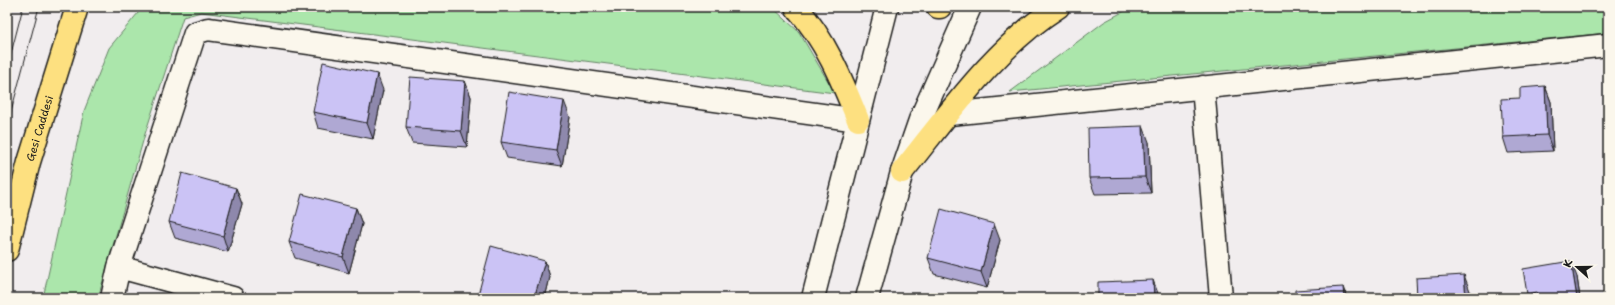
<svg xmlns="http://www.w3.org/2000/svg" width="1615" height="305" font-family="'Shantell Sans',sans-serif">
<rect width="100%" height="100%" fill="#f1edee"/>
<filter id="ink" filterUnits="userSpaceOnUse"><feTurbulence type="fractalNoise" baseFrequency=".025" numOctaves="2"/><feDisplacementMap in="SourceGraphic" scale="8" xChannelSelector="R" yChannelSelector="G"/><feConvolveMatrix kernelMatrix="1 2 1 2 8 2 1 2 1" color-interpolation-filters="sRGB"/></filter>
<g filter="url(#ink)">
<path fill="#abe6ab" stroke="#648164" d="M143 7H772L799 32 835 93 201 12 183 17 145 134 98 298H43L84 111 109 48Z
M1132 7H1608V33L1010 92 1104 22Z"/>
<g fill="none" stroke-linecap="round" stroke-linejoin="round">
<defs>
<path id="minor" d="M1203 87 1221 298
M950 114 1608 45
M119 267 233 298
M112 298 119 267 195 33 208 29 858 120
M813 298 887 7
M867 298 902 172 920 120 970 7"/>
<g id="major">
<path id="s1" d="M7 250 29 162 77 7"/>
</g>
<path id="highway" d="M796 7C825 39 842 80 858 120
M938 7H940
M902 172C948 115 995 47 1058 7"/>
</defs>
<use href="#minor" stroke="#1c1c1c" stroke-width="25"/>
<use href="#major" stroke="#1c1c1c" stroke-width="25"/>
<use href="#highway" stroke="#1c1c1c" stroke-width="25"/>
<use href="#minor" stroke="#fbf7ec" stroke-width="22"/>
<use href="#major" stroke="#fde080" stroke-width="22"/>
<use href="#highway" stroke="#fde080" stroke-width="22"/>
<path stroke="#1c1c1c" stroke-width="1" d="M7 69 23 7
M7 127 39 7"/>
</g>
<path fill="#afa8d3" stroke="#1c1c1c" d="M465 81 471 97 467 147 412 143 406 127Z
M1545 86 1551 102 1553 151 1508 153 1503 137Z
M383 90 373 139 318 128 313 112Z
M570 117 562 166 507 158 501 142Z
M1149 142 1151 193 1095 194 1089 178Z
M236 188 242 204 228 252 175 238 169 222Z
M356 208 362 224 349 273 295 258 289 242Z
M1000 240 987 288 934 274 928 258Z
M545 261 550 277 545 298H479L478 295Z
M1577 277 1580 298H1529L1527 294Z"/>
<path fill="#8e88ac" stroke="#1c1c1c" d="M377 74 383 90 373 139 367 123Z
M465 81 471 97 467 147 461 131Z
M1545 86 1551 102 1553 151 1547 135Z
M564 101 570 117 562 166 556 150Z
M1143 126 1149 142 1151 193 1145 177Z
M236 188 242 204 228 252 223 236Z
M356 208 362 224 349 273 343 257Z
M994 224 1000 240 987 288 981 272Z
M545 261 550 277 545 298H534Z
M1571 261 1577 277 1580 298H1577Z
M1464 275 1470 291V298H1466Z
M1153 280 1159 296V298H1154Z
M1343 287 1347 298H1344Z"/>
<path fill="#cbc3f5" stroke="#1c1c1c" d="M323 62 377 74 367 123 313 112Z
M410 77 465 81 461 131 406 127Z
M1545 86 1547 135 1503 137 1501 99 1520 98V88Z
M509 92 564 101 556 150 501 142Z
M1143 126 1145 177 1089 178 1088 128Z
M182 173 236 188 223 236 169 222Z
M302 194 356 208 343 257 289 242Z
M941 209 994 224 981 272 928 258Z
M491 246 545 261 534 298H491L478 295Z
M1571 261 1577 298H1538L1537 292 1527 294 1523 269Z
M1464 275 1466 298H1417L1416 278Z
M1153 280 1154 298H1098V282Z
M1343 287 1344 298H1295V290Z"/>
</g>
<g text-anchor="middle" stroke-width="3" stroke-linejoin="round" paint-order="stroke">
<g font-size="11" fill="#1c1c1c" stroke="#fbf7ec">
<text dy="4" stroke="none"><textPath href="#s1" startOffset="126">Gesi Caddesi</textPath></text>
</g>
</g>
<rect width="1615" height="305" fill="none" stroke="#fbf7ec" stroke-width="24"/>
<rect x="12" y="12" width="1591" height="281" fill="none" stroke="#1c1c1c" stroke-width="1.5" filter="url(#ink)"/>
<g transform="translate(1577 267) rotate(291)" stroke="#fbf7ec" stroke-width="3" paint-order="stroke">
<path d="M0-3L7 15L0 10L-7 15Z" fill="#1c1c1c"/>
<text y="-6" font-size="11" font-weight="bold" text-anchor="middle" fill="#1c1c1c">K</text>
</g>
</svg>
